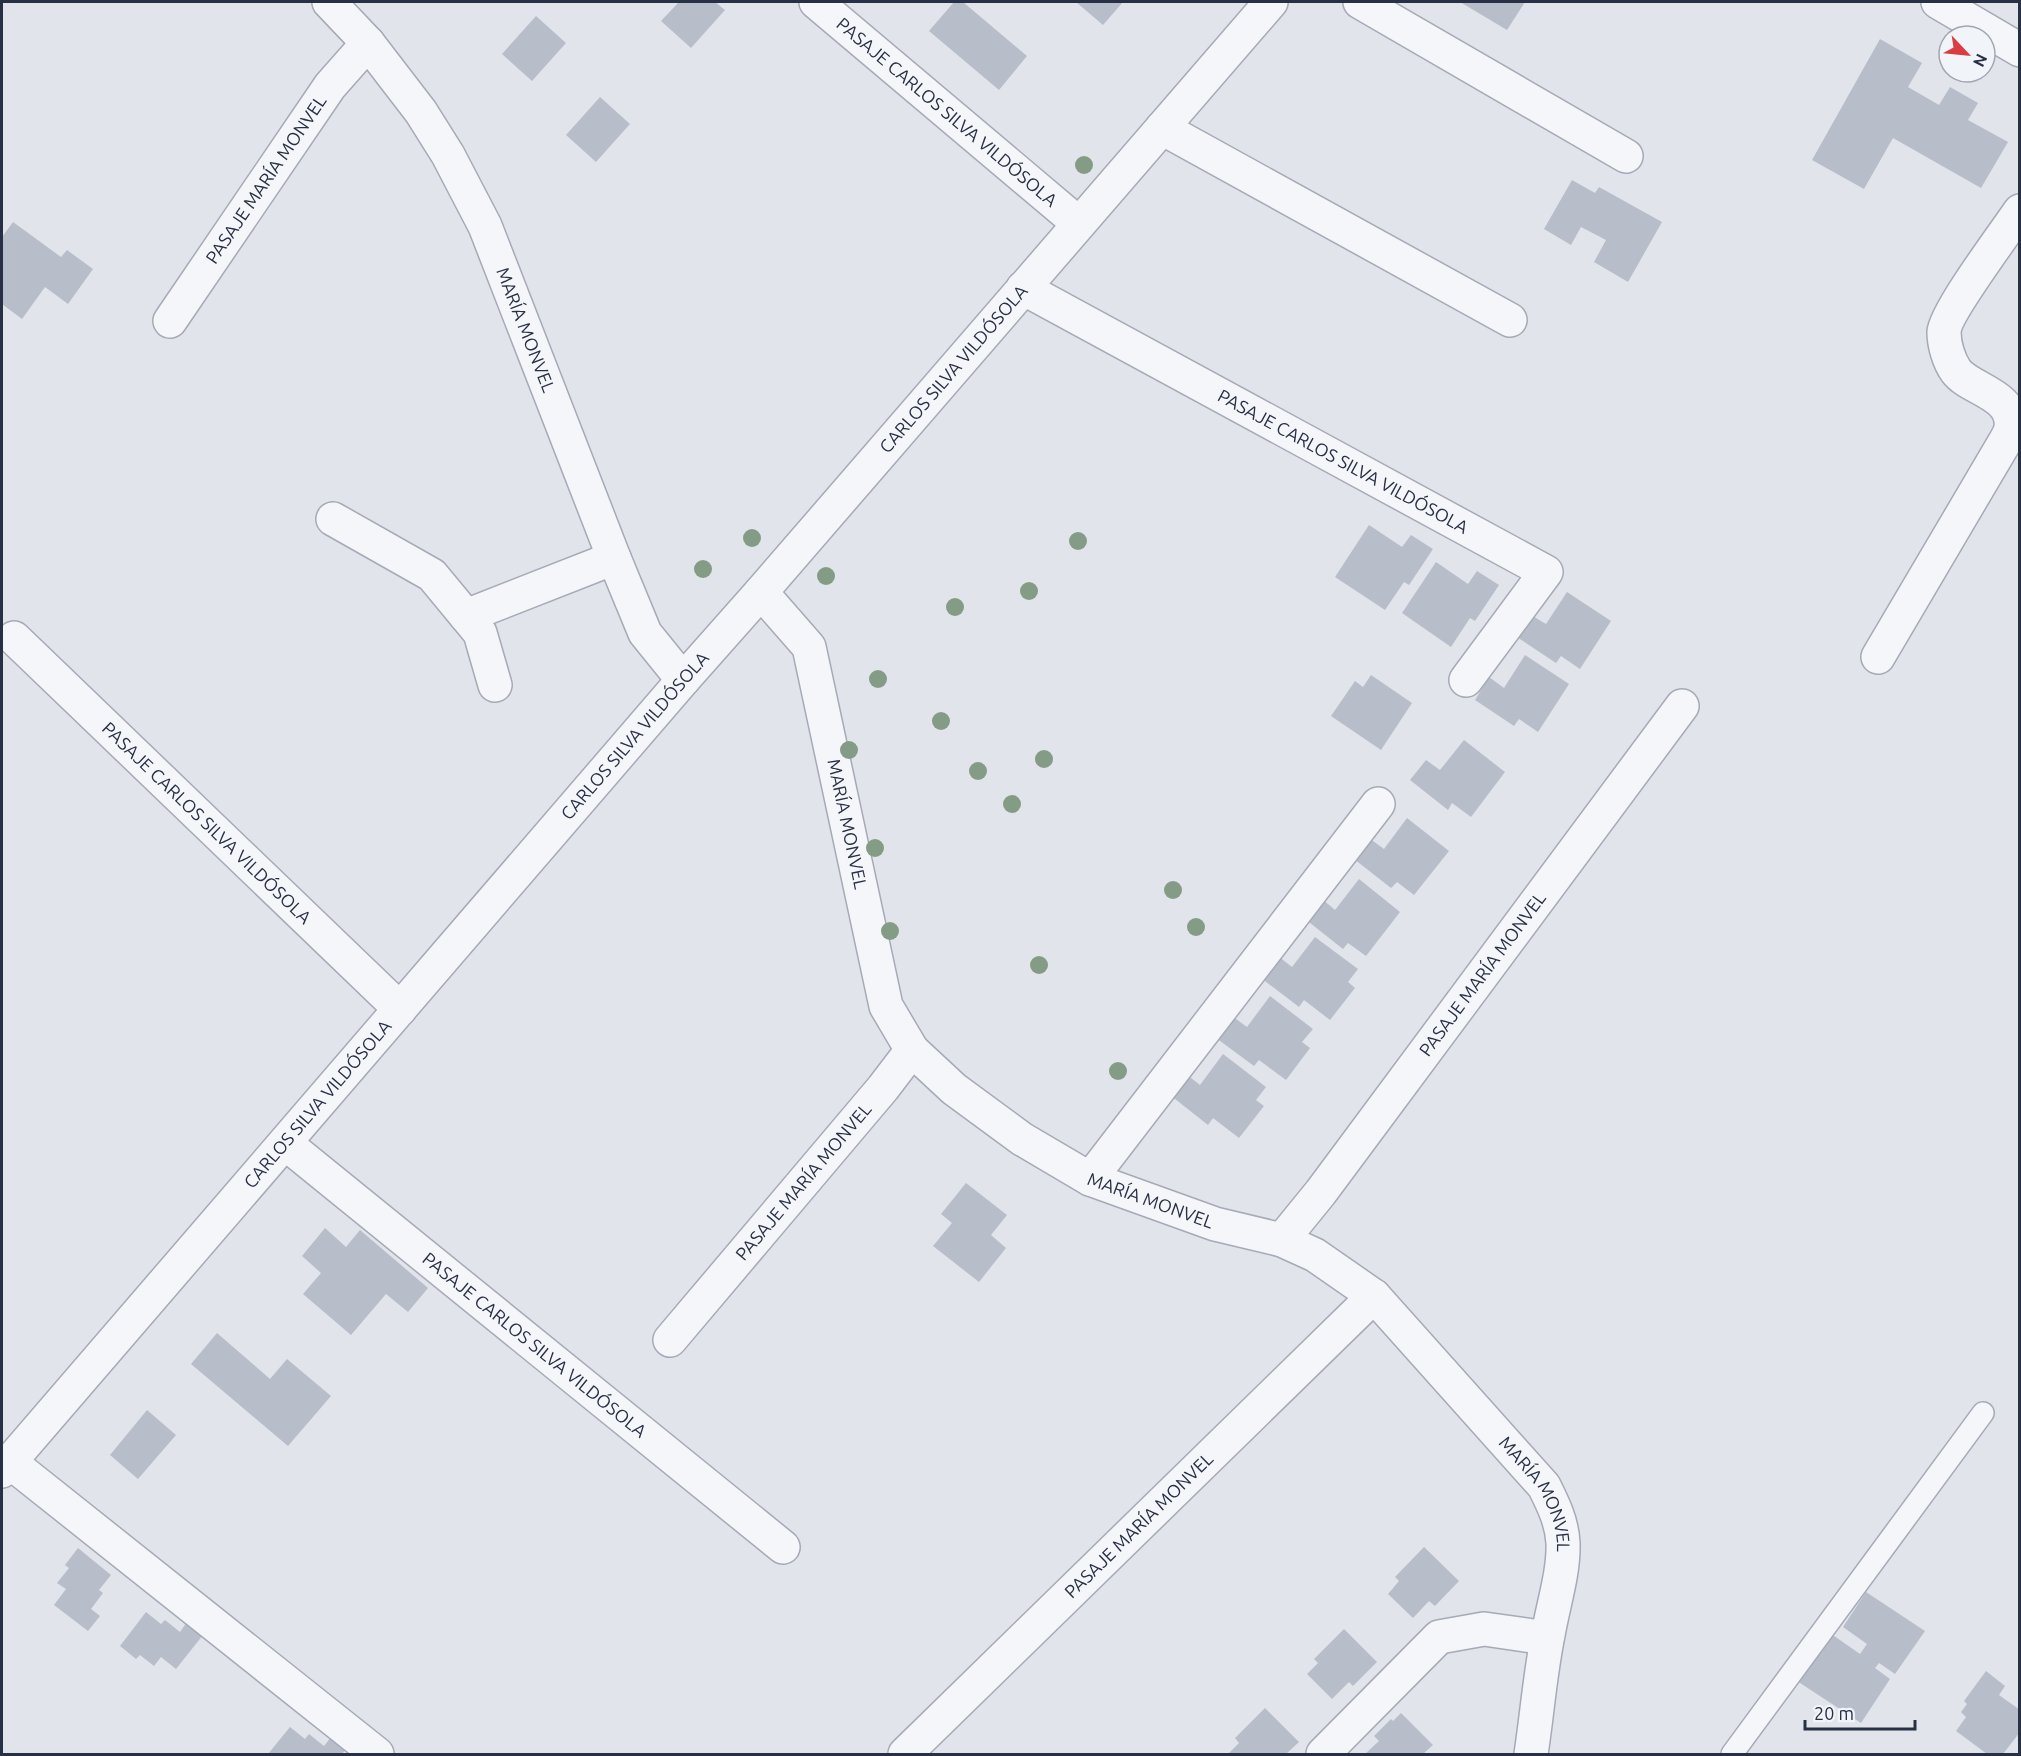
<svg xmlns="http://www.w3.org/2000/svg" width="2021" height="1756" font-family="Ubuntu,sans-serif">
<rect width="100%" height="100%" fill="#e1e4eb"/>
<path fill="#b8bdca" d="M679 2H715L725 10 691 48 661 21Z
M954 2H963L1027 56 999 90 929 31Z
M1076 2H1123L1103 25Z
M1460 2H1525L1507 30Z
M536 16 566 43 532 81 502 54Z
M1880 39 1922 63 1908 87 1939 105 1950 87 1978 103 1968 120 2008 142 1981 188 1893 138 1864 189 1812 160Z
M600 97 630 124 596 162 566 135Z
M1572 180 1595 193 1599 187 1662 222 1628 282 1594 262 1606 240 1581 227 1571 245 1544 229Z
M13 222 61 257 67 250 93 269 68 304 45 287 22 319 2 304V237Z
M1369 525 1402 547 1411 535 1433 549 1409 585 1404 582 1385 610 1335 577Z
M1436 562 1468 584 1477 571 1499 585 1475 621 1470 618 1451 647 1402 613Z
M1567 592 1611 621 1580 669 1561 656 1556 663 1517 637 1531 615 1546 624Z
M1525 655 1569 684 1538 732 1519 719 1514 726 1475 700 1489 677 1504 688Z
M1371 675 1412 703 1381 750 1331 716 1355 681 1363 687Z
M1464 740 1505 772 1471 817 1452 803 1448 810 1410 780 1426 760 1440 770Z
M1407 818 1449 851 1414 895 1397 882 1391 888 1354 859 1369 838 1384 849Z
M1359 879 1400 912 1366 956 1348 943 1343 949 1305 919 1321 898 1335 910Z
M1315 937 1358 969 1348 982 1355 988 1330 1020 1304 1000 1299 1007 1261 978 1278 956 1292 967Z
M1270 996 1313 1029 1302 1042 1310 1048 1286 1080 1259 1060 1254 1066 1216 1038 1232 1016 1247 1027Z
M1223 1054 1266 1087 1256 1100 1264 1106 1239 1138 1213 1118 1208 1125 1170 1095 1186 1074 1200 1085Z
M966 1183 1007 1215 991 1235 1006 1248 979 1282 933 1246 952 1223 941 1214Z
M325 1228 346 1247 360 1230 428 1288 408 1312 386 1294 351 1335 303 1294 321 1273 302 1256Z
M217 1333 270 1379 287 1359 331 1396 288 1446 191 1364Z
M147 1410 176 1435 138 1479 110 1455Z
M1424 1547 1459 1581 1435 1606 1429 1601 1413 1618 1388 1594 1399 1581 1395 1577Z
M78 1548 111 1575 99 1590 103 1593 91 1609 100 1616 88 1631 54 1605 66 1589 57 1583 69 1568 65 1565Z
M1866 1592 1925 1631 1895 1674 1879 1663 1875 1668 1890 1679 1861 1723 1794 1679 1827 1631 1860 1654 1867 1644 1843 1627Z
M146 1612 161 1624 165 1620 180 1632 187 1622 203 1635 176 1669 161 1657 154 1666 140 1655 136 1659 120 1646Z
M1344 1629 1377 1662 1353 1686 1349 1682 1332 1699 1307 1674 1318 1663 1314 1659Z
M1986 1671 2005 1686 1999 1695 2020 1710V1732L2003 1754H1987L1956 1731 1966 1717 1961 1712 1967 1704 1964 1701Z
M1265 1708 1299 1742 1286 1754H1228L1239 1743 1235 1738Z
M1401 1713 1433 1745 1423 1754H1365L1379 1741 1374 1736 1391 1719 1393 1721Z
M290 1727 305 1739 309 1734 324 1746 331 1737 346 1749 342 1754H268Z"/>
<g fill="none" stroke-linecap="round" stroke-linejoin="round">
<defs>
<path id="service" d="M1732 1754 1983 1413"/>
<g id="minor">
<path id="s1" d="M329 2 368 43 421 112 448 155 485 226 614 558 645 633 683 680"/>
<path id="s2" d="M816 2 1078 223"/>
<path d="M1360 2 1626 156"/>
<path d="M1938 2 2020 50"/>
<path d="M1162 128 1510 320"/>
<path id="s3" d="M1023 288 1546 572 1466 680"/>
<path id="s4" d="M170 321 330 86 368 43"/>
<path d="M333 519 432 575 480 633 495 685"/>
<path id="s5" d="M761 592 809 647 886 1006 912 1050 954 1089 1022 1139 1090 1179 1215 1224 1282 1240 1315 1255 1374 1296 1544 1486C1553 1504 1562 1522 1563 1543 1564 1573 1553 1605 1548 1635 1540 1674 1537 1715 1531 1754"/>
<path d="M466 616 614 558"/>
<path id="s6" d="M14 638 400 1009"/>
<path d="M1878 657 2003 445C2006 440 2010 433 2011 428 2015 394 1970 390 1956 371 1949 361 1944 345 1944 332 1945 313 2005 233 2020 211"/>
<path id="s7" d="M285 1143 783 1547"/>
<path d="M1090 1179 1378 804"/>
<path id="s8" d="M1282 1240 1321 1192 1682 706"/>
<path id="s9" d="M670 1340 883 1088 912 1050"/>
<path d="M10 1462 377 1754"/>
<path id="s10" d="M905 1754 1374 1296"/>
<path d="M1323 1754 1439 1637 1484 1629 1547 1638"/>
</g>
<g id="tertiary">
<path id="s11" d="M2 1471 683 680 761 592 1271 2"/>
</g>
</defs>
<use href="#service" stroke="#a6aab6" stroke-width="24"/>
<use href="#minor" stroke="#a6aab6" stroke-width="36"/>
<use href="#tertiary" stroke="#a6aab6" stroke-width="36"/>
<use href="#service" stroke="#f5f6f9" stroke-width="21"/>
<use href="#minor" stroke="#f5f6f9" stroke-width="33"/>
<use href="#tertiary" stroke="#f5f6f9" stroke-width="33"/>
</g>
<g fill="#849c86">
<circle cx="1084" cy="165" r="9"/>
<circle cx="752" cy="538" r="9"/>
<circle cx="1078" cy="541" r="9"/>
<circle cx="703" cy="569" r="9"/>
<circle cx="826" cy="576" r="9"/>
<circle cx="1029" cy="591" r="9"/>
<circle cx="955" cy="607" r="9"/>
<circle cx="878" cy="679" r="9"/>
<circle cx="941" cy="721" r="9"/>
<circle cx="849" cy="750" r="9"/>
<circle cx="1044" cy="759" r="9"/>
<circle cx="978" cy="771" r="9"/>
<circle cx="1012" cy="804" r="9"/>
<circle cx="875" cy="848" r="9"/>
<circle cx="1173" cy="890" r="9"/>
<circle cx="1196" cy="927" r="9"/>
<circle cx="890" cy="931" r="9"/>
<circle cx="1039" cy="965" r="9"/>
<circle cx="1118" cy="1071" r="9"/>
</g>
<g text-anchor="middle" stroke-width="4.5" stroke-linejoin="round" paint-order="stroke">
<g font-size="18" fill="#283045" stroke="#f1f4f8">
<text dy="6" stroke="none"><textPath href="#s2" startOffset="171">PASAJE CARLOS SILVA VILDÓSOLA</textPath></text>
<text dy="6" stroke="none"><textPath href="#s4" startOffset="171">PASAJE MARÍA MONVEL</textPath></text>
<text dy="6" stroke="none"><textPath href="#s1" startOffset="386">MARÍA MONVEL</textPath></text>
<text dy="6" stroke="none"><textPath href="#s11" startOffset="1456">CARLOS SILVA VILDÓSOLA</textPath></text>
<text dy="6" stroke="none"><textPath href="#s3" startOffset="364">PASAJE CARLOS SILVA VILDÓSOLA</textPath></text>
<text dy="6" stroke="none"><textPath href="#s11" startOffset="970">CARLOS SILVA VILDÓSOLA</textPath></text>
<text dy="6" stroke="none"><textPath href="#s6" startOffset="267">PASAJE CARLOS SILVA VILDÓSOLA</textPath></text>
<text dy="6" stroke="none"><textPath href="#s5" startOffset="254">MARÍA MONVEL</textPath></text>
<text dy="6" stroke="none"><textPath href="#s8" startOffset="333">PASAJE MARÍA MONVEL</textPath></text>
<text dy="6" stroke="none"><textPath href="#s11" startOffset="484">CARLOS SILVA VILDÓSOLA</textPath></text>
<text dy="6" stroke="none"><textPath href="#s9" startOffset="207">PASAJE MARÍA MONVEL</textPath></text>
<text dy="6" stroke="none"><textPath href="#s5" startOffset="776">MARÍA MONVEL</textPath></text>
<text dy="6" stroke="none"><textPath href="#s7" startOffset="321">PASAJE CARLOS SILVA VILDÓSOLA</textPath></text>
<text dy="6" stroke="none"><textPath href="#s5" startOffset="1280">MARÍA MONVEL</textPath></text>
<text dy="6" stroke="none"><textPath href="#s10" startOffset="327">PASAJE MARÍA MONVEL</textPath></text>
</g>
</g>
<rect width="2021" height="1756" fill="none" stroke="#283045" stroke-width="6"/>
<g transform="translate(1967 54) rotate(116)"><circle r="28" fill="#f1f4f8" stroke="#a1a6b0" stroke-width="1.5"/>
<path d="M0-4.5L10 22L0 15L-10 22Z" fill="#da3c44"/>
<text y="-9" font-size="16" font-weight="bold" text-anchor="middle" fill="#283045">N</text>
</g>
<path d="M1805 1720v9h110v-9" fill="none" stroke="#283045" stroke-width="3"/>
<text x="1814" y="1720" font-size="18" fill="#283045" stroke="#f1f4f8" stroke-width="4.5" paint-order="stroke">20 m</text>
</svg>
